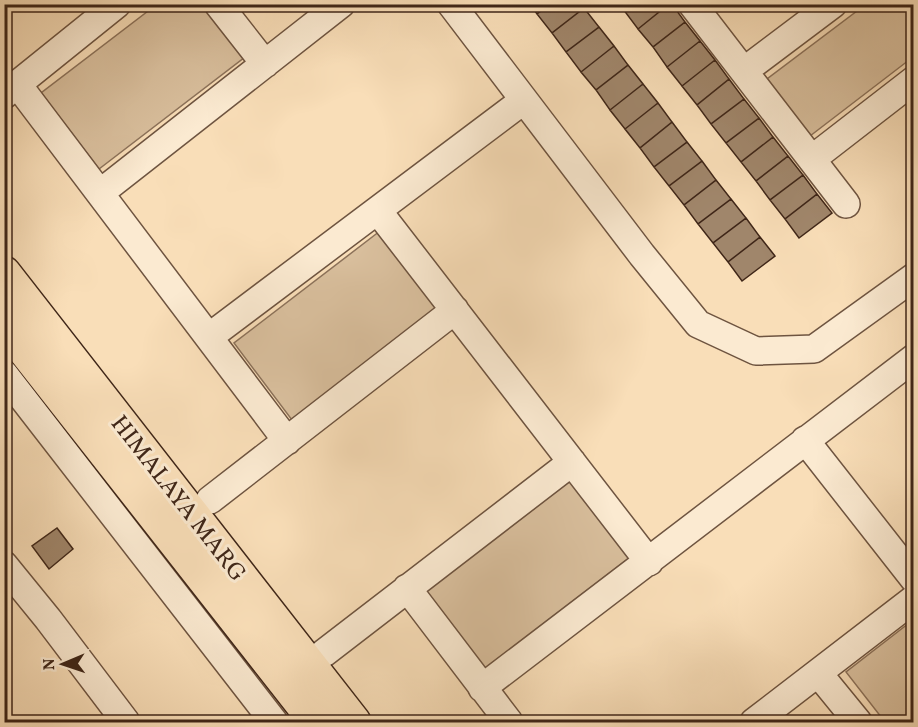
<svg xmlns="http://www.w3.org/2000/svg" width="918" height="727" font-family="Vollkorn,serif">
<rect width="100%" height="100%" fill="#f9deb8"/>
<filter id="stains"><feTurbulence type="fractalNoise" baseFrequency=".00333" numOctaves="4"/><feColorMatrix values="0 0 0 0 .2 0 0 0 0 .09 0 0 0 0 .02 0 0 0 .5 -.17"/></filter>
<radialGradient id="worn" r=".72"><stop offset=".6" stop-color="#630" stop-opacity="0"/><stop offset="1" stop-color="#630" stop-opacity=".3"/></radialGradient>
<path fill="#d9bf9d" stroke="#8c725a" stroke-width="1.5" d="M156 5H205L245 57 99 169 41 93Z
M865 5H913V57L810 136 767 79Z
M380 231 438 308 292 420 234 343Z
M570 481 629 558 483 670 424 593Z
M913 620V722H885L846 672Z"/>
<path fill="#a0866b" stroke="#3f2618" stroke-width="1.5" d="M530 4H550L537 14Z
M550 4H582L584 8 552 33 537 14Z
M630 4H669L638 29 623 9Z
M669 4H672L685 22 653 47 638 29Z
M584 8 599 27 566 52 552 33Z
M685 22 700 41 667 67 653 47Z
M599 27 614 46 581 72 566 52Z
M700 41 715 60 682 86 667 67Z
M614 46 628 65 596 90 581 72Z
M715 60 729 79 697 105 682 86Z
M628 65 643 84 610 110 596 90Z
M729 79 744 99 711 124 697 105Z
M643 84 658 103 625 129 610 110Z
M744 99 759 118 726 143 711 124Z
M658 103 672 122 640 148 625 129Z
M759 118 773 137 741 162 726 143Z
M672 122 687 142 654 167 640 148Z
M773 137 788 156 756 181 741 162Z
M687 142 702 161 669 186 654 167Z
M788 156 803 175 770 200 756 181Z
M702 161 716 180 684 205 669 186Z
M803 175 817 194 785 219 770 200Z
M716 180 731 199 698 224 684 205Z
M817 194 832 213 799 238 785 219Z
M731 199 746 218 713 243 698 224Z
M746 218 760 237 728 262 713 243Z
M760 237 775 256 742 281 728 262Z
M57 528 73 549 49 569 32 546Z"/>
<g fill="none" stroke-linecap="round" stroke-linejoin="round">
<defs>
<path id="minor" d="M218 4 265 64
M451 4 642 255 698 324 756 351 814 349 914 277
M692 4 846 204
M744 71 833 4
M18 85 287 441
M4 95 117 4
M812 159 914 80
M100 193 341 4
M378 211 649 562
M209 337 524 100
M4 374 274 722
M805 440 914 579
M210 500 455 310
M4 565 48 619 126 722
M407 588 509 722
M324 653 572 462
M818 673 858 722
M482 688 914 358
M754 722 914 599"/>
<path id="major" d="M4 273 354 722
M4 324 316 722"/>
</defs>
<use href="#minor" stroke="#6e5440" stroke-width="30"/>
<use href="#major" stroke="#3f2618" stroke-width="36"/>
<use href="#minor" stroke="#fbead1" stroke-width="27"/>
<use href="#major" stroke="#f9deb8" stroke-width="33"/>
</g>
<g text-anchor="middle" stroke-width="6" stroke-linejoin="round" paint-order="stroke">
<g font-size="24" fill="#3f2618" stroke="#fbead1">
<text transform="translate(179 498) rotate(52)" y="8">HIMALAYA MARG</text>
</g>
</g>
<rect width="918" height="727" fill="none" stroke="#f9deb8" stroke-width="24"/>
<rect x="6" y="6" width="906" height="715" fill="none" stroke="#3f2618" stroke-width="3"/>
<rect x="12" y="12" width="894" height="703" fill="none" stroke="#3f2618" stroke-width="1.5"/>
<g transform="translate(63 664) rotate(268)" stroke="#fbead1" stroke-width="4.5" paint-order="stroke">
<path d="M0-4.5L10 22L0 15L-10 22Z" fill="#3f2618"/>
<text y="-9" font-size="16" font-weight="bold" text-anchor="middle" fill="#3f2618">N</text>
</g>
<rect width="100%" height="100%" filter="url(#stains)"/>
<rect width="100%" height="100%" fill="url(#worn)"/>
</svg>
